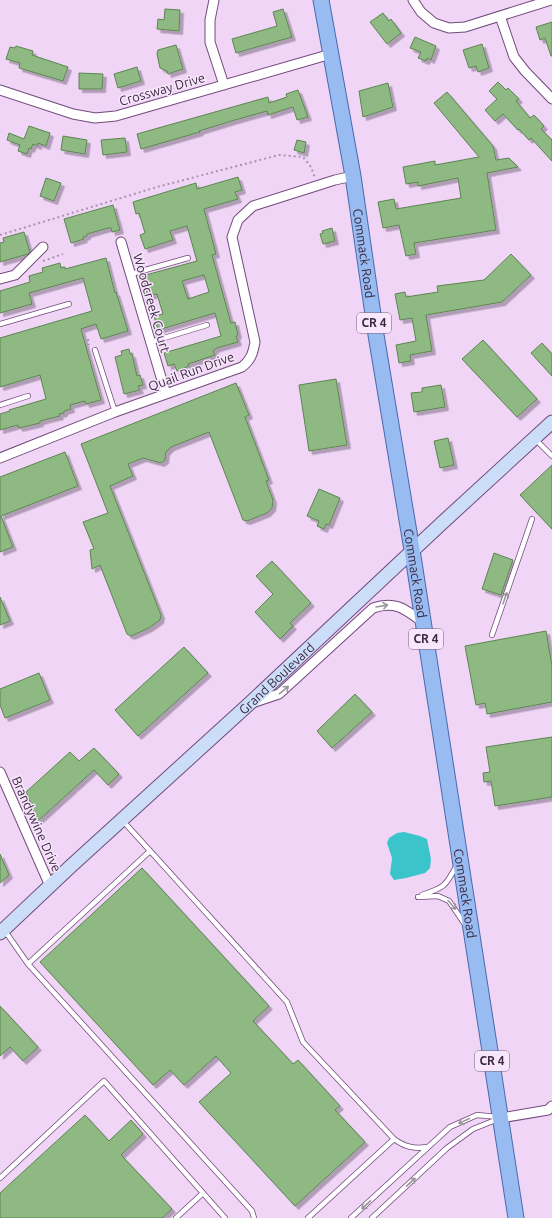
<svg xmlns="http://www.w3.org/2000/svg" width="552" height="1218" font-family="Ubuntu,sans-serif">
<defs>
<filter id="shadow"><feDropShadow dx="3.5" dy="3.5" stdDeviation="0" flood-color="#0004"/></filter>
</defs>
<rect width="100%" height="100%" fill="#f0d5f7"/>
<path fill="#3bc5ca" d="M404 832 420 836 427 839 431 859 430 868 425 873 406 878 394 880 390 874 392 858 387 843 389 838 397 833Z"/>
<path fill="#8eb982" stroke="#5c8550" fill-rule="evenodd" filter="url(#shadow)" d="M165 9 180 10 179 31 157 29 158 19 164 20Z
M283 9 292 37 236 53 232 39 277 26 273 12Z
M383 13 389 21 391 19 401 33 387 44 370 22Z
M552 22V56H551L545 38 540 40 536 27Z
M415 37 436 46 431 60 427 58 426 61 418 58 421 52 410 48Z
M482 44 489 68 478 72 476 66 469 68 463 50Z
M176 45 183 69 168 74 167 71 160 68 157 54 158 50Z
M16 46 33 51 32 55 68 67 63 81 19 68 20 63 6 59 10 47 15 48Z
M137 67 141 81 118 88 114 74Z
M79 73 103 74 102 89H79Z
M498 82 506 90 508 88 519 99 516 101 530 118 534 115 544 126 541 129 552 140V161L531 138 529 140 519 129 518 130 503 114 495 121 485 110 497 99 489 91Z
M388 83 393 107 363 117 359 91Z
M298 90 308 117 297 120 293 107 268 115 267 111 235 120 199 131 200 132 141 149 137 134 268 97 269 103 287 97 286 94Z
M447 92 493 146 496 160 509 158 518 167 487 173 496 230 414 243 416 254 406 256 399 225 383 228 378 202 394 199 396 209 461 198 458 178 418 186V182L406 184 403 167 435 161V165L479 157 434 103Z
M29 126 50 133 46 146 38 143V146L33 144 31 149 29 148 27 154 18 151 20 145 7 140 9 133 24 139Z
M63 136 87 140 85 154 61 150Z
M125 138 127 152 103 155 101 140Z
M297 140 306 142 304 153 294 150Z
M238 177 242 190 235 192 238 199 204 209 216 254 212 255 231 323 235 322 238 335 236 336 238 342 217 348 213 351 215 355 188 364 189 366 177 371 174 364 168 366 164 353 221 336 215 313 158 330 154 316 163 314 157 294 148 296 142 276 197 261 187 226 170 231 173 240 145 249 140 235 145 233 139 213 136 214 133 202 196 183 197 189ZM204 275 209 292 188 299 182 281Z
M46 178 61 183 54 201 40 196Z
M113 205 120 230 112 232 111 228H108L87 234V236L83 237 84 239 71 243 64 219Z
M332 228 335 241 323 244 320 234 323 233 322 231Z
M24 232 30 252 28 254 0 262V243L4 242 3 238Z
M511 254 531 275 502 302 426 315 432 351 410 355 411 361 399 363 396 345 416 341 412 318 400 320 395 294 405 292 406 297 438 292 437 286 484 280Z
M106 258 115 293 116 292 128 331 101 339 96 324 81 329 101 400 86 404 85 401 70 405 71 409 64 411V413L59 414 60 416 40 421V423L19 428 18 425 0 430V414L10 411 9 410 46 399 40 375 0 387V338L92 311 83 278 29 293 32 304 0 313V291L30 282 29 276 43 272 42 268 60 263 61 268 65 267V269Z
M483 340 537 399 517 417 462 359Z
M542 343 552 354V376L531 353Z
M129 349 130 354H132L137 376 140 375 143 385 138 386 140 390 124 394 115 357 122 355 121 351Z
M336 379 347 445 309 451 299 385Z
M236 383 249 415 245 417 269 480 266 481 273 500 272 508 267 513 247 521 243 520 209 432 171 447 166 452 165 460 161 463 143 458 128 464 133 476 110 486 161 615 160 620 149 628 131 636 127 634 100 565 92 569 90 550 94 549 83 522 108 513 81 444Z
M441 385 445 407 414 412 411 393 422 392V388Z
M448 438 454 465 440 468 434 441Z
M65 452 78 486 1 516 13 547 0 552V477Z
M552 465V529L520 495Z
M319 489 340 498 329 525 326 524 324 529 317 526 319 521 307 516Z
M494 553 513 560 501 595 482 589Z
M272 561 311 603 290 623 293 626 280 639 255 612 273 594 256 576Z
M0 597 10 621 0 625Z
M546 631 552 666V702L487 714 485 703 476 705 465 646Z
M184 647 208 673 138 736 115 710Z
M39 673 50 700 5 718 0 705V689Z
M355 694 372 712 332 748 317 731Z
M552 737V797L495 806 491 781 484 782 483 773 490 772 486 747Z
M94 748 119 774 108 785 94 770 38 821 26 792 70 752 79 761Z
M0 854 9 875 0 883Z
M142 868 269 1006 253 1021 293 1064 298 1060 340 1106 335 1110 365 1142 295 1206 199 1102 231 1073 216 1056 184 1085 170 1070 153 1085 40 962Z
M0 1006 38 1047 23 1061 10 1047 0 1056Z
M85 1115 109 1141 131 1120 143 1134 121 1155 172 1209 162 1218H0V1193Z"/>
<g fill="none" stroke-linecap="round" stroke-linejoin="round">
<defs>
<path id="lane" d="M131 274 188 258
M0 324 69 304
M151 342 207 325
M95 350 115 412
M0 405 28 396
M535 439 552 456
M492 635 532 519
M123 821 287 1002 303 1042 394 1139 308 1218
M422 895C445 887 445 887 457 865
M418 897 438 896 449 901 464 923
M5 931 28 964 252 1211 254 1218
M28 964 150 851
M394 1139C405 1147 414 1149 427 1147
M0 1178 104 1081 225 1218
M176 1218 203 1193
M351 1218 450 1127 477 1115 498 1117
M372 1218 447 1148 473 1129 498 1119"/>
<path id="street" d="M214 0 210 20V42L224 85
M413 0 421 12 434 23 449 28 465 27 551 0
M500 16 514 57 525 71 552 99
M0 90 73 114 95 118 116 116 331 54
M121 242 166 394
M0 279 15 275 43 247
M0 458 115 412 242 367C251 360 253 353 255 342L232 237 238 220 253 206 335 180 353 176
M252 703 279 694 373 608C396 600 406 610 424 623
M0 772 50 886
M501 1118 548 1110 552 1106"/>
<g id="secondary">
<path id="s1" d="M0 933 71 866 249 704 442 523 552 422"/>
</g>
<g id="primary">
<path id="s2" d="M321 0 353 176 376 335 412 550 516 1218"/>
</g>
</defs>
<use href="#lane" stroke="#724a7c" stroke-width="6"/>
<use href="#street" stroke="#724a7c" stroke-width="11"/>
<use href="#secondary" stroke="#724a7c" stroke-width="15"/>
<use href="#primary" stroke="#4a6aac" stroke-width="17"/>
<path stroke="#aa93b0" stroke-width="2" stroke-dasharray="2 3" stroke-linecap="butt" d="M0 235 157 187 279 155 303 157 311 167 315 178
M43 261 63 254
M88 339 89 345"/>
<use href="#lane" stroke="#fff" stroke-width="4.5"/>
<use href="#street" stroke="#fff" stroke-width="9"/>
<use href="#secondary" stroke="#cbddf8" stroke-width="13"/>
<use href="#primary" stroke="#98bbf1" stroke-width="15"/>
</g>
<defs><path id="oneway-shaft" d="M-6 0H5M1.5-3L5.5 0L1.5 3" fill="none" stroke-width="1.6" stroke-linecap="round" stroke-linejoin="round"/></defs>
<g stroke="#9c949f">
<use href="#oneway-shaft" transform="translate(505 598) rotate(-71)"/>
<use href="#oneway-shaft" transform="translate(382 606) rotate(-10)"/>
<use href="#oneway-shaft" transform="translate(284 690) rotate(-40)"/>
<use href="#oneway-shaft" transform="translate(452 905) rotate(48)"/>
<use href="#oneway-shaft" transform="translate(464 1121) rotate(155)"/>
<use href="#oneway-shaft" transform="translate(411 1182) rotate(-43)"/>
<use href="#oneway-shaft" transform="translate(366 1205) rotate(137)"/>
</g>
<g text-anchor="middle" stroke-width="3" stroke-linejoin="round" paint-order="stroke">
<g fill="#f8e6fd" stroke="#736278" stroke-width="1">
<rect x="357" y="313" width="34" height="20" rx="3"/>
<rect x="409" y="629" width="34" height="20" rx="3"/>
<rect x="475" y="1051" width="34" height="20" rx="3"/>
</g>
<g font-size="12" font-weight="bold" fill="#3a293f">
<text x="374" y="327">CR 4</text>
<text x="426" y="643">CR 4</text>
<text x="492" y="1065">CR 4</text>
</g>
<g font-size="13" fill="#3a293f" stroke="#f8e6fd">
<text transform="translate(162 89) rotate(-16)" y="5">Crossway Drive</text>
<text dy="5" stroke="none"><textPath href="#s2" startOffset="257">Commack Road</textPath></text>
<text transform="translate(152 303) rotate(74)" y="5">Woodcreek Court</text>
<text transform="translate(191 371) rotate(-20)" y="5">Quail Run Drive</text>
<text dy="5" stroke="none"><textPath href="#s2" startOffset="581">Commack Road</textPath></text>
<text dy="5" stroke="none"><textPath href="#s1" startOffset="376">Grand Boulevard</textPath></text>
<text transform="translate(37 824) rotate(66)" y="5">Brandywine Drive</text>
<text dy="5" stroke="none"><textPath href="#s2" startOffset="905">Commack Road</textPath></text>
</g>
</g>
</svg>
